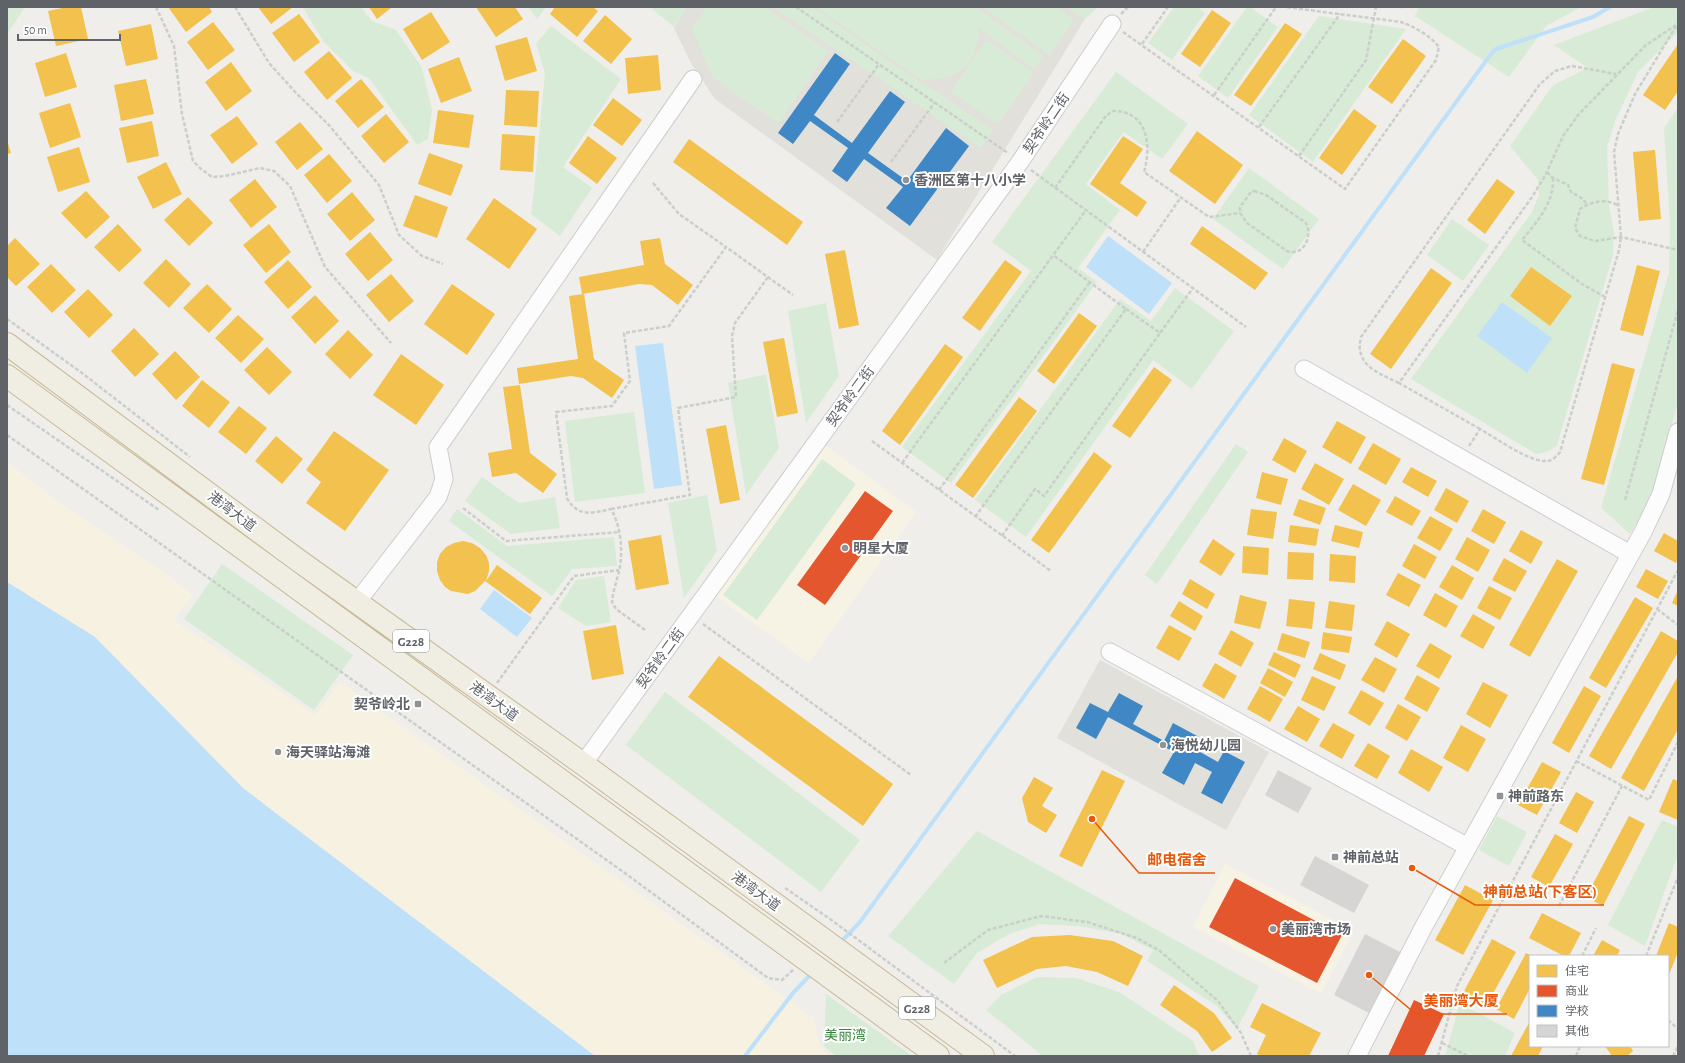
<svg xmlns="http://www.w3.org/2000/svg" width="1685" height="1063" font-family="'Alegreya Sans','Noto Sans SC',sans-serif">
<rect width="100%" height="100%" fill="#efeeea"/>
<path fill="#f7f3e4" d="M825 445 916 512 809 663 713 594Z
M1225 864 1354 931 1321 994 1193 927Z"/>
<path fill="#e2e0da" d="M686 7H1068L1085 19 937 260 715 99 692 65 674 28Z
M1100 660 1269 752 1226 830 1057 738Z"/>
<path fill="#d8ebd6" d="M7 7H25L7 34Z
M303 7H361L372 21 396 30 422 68 432 110 428 139 417 145 369 78 353 71 323 41Z
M528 7H546L537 19Z
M650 7H686L674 27Z
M707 7H764L828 51 779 123 713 78 692 29Z
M773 7H812L922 84 937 92 993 130 981 148Z
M816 7H976L1043 56 1034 69 979 28C978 55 965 77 936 79 932 79 927 80 924 80 919 79 914 75 910 72Z
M983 7H1057L1074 20 1049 55Z
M1068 7H1098L1085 19Z
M1174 7H1197L1205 13 1172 60 1148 43Z
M1247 7H1250L1278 27 1228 98 1198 76Z
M1419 7H1581L1546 26 1509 77 1415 16Z
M1654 7H1678V32L1638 72 1615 121 1607 147 1609 205 1614 233 1613 255 1557 445C1550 451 1545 453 1536 454L1411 379 1532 212 1539 195 1538 180 1510 146 1553 85 1588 68 1554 45Z
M1319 16 1406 29 1313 162 1249 115Z
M551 26 621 79 563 167 592 188 560 236 531 214 534 191 545 73 536 44Z
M986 40 1034 73 998 124 951 92Z
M1116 72 1188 124 1162 159 1124 132 1086 184 1120 210 1078 268 1097 282 951 483 902 447 1031 271 992 242Z
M1678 108V402L1653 494 1630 534 1601 508 1669 273 1670 223 1664 128Z
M1249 168 1319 219 1283 269 1213 219Z
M1452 219 1489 245 1463 281 1427 255Z
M1175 288 1234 331 1192 389 1153 360 1026 537 975 500 1120 299 1151 321Z
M826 303 839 376 806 423 788 311Z
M766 374 779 448 746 495 728 383Z
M634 412 645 493 575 502 565 421Z
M1236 444 1248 452 1157 584 1145 575Z
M822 459 856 484 757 620 723 595Z
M482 477 519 503 555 497 560 528 511 534 465 501Z
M707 495 717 551 684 598 668 503Z
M457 509 507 546 614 537 617 566 572 569 552 596 449 521Z
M222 564 353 655 314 710 184 619Z
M604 576 611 622 586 626 558 608 576 580Z
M665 692 860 840 821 892 626 745Z
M1497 816 1527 832 1509 866 1479 850Z
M1662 820 1678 827V854L1645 946 1608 925Z
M977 831 1259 986 1237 1029 1217 1006 1147 961 1153 950 1121 934 1078 926 1040 924 1009 934 977 953 954 984 888 936Z
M1037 977 1076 978 1119 992 1193 1041 1199 1056H1043L986 1010 1001 995Z
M826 994 912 1056H836L824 1046Z
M1460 1003 1515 1033 1505 1056H1445Z"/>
<path fill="#f6f1e1" d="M7 462 58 501 117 542 163 571 193 595 174 620 315 715 340 682 814 1018 820 1047 831 1056H595L243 788 95 637 7 582Z"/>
<path fill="#bfe0f9" d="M1108 236 1172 283 1149 314 1086 267Z
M1502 302 1552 338 1527 373 1477 336Z
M663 343 682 485 654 489 635 346Z
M7 582 95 637 243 788 595 1056H7Z
M494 590 532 618 517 637 480 609Z"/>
<path fill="#f2c14e" d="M67 7H81L88 39 56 46 48 11Z
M168 7H209L212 12 186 32Z
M258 7H293L271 24Z
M369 7H392L377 19Z
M476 7H515L523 19 496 37Z
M555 7H593L598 11 577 37 550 14Z
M1212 10 1231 23 1200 67 1181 54Z
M431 12 450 42 422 60 403 29Z
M299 14 320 42 294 62 272 33Z
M605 15 632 39 611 64 583 41Z
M213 22 235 50 208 70 187 42Z
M1285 23 1302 34 1251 106 1234 95Z
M151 24 158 59 126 66 118 31Z
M527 37 537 71 505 81 495 46Z
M1403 39 1426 56 1392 104 1368 87Z
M1678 44V91L1665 110 1643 95Z
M329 51 352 78 327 100 304 72Z
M66 53 77 87 45 97 35 63Z
M658 55 661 90 628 94 625 58Z
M459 57 472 91 441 103 428 69Z
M231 62 252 91 226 111 205 82Z
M146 79 154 114 121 121 114 85Z
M361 79 384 107 358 128 335 101Z
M506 90 539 91 537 127 504 125Z
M613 98 642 120 622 146 593 125Z
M70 103 81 137 50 148 39 113Z
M1354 109 1377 126 1342 175 1319 158Z
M438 110 474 115 469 148 433 143Z
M386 114 409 142 384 163 361 136Z
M237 116 258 144 232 164 210 135Z
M152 121 159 156 127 163 119 128Z
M300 122 323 149 297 170 275 142Z
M1197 131 1243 165 1215 204 1169 171Z
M502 134 535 136 533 172 500 170Z
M588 136 617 158 597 184 569 163Z
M1123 136 1143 149 1120 183 1147 202 1137 217 1090 184Z
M689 139 803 222 787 245 673 162Z
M7 140 11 153 7 154Z
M79 147 90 182 58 192 47 157Z
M1655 150 1661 219 1639 221 1633 152Z
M429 153 463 165 451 196 418 184Z
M329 154 352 181 327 203 304 175Z
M166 162 182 194 153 209 137 177Z
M255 179 277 207 251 228 229 200Z
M1497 179 1515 192 1485 234 1467 220Z
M86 191 110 217 86 239 61 213Z
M352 192 375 220 350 241 327 214Z
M415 195 448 207 437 238 403 226Z
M188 197 213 223 189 246 164 220Z
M494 198 537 229 509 269 466 239Z
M118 224 142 250 119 272 94 247Z
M269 224 291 252 266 273 243 245Z
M1202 226 1268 273 1255 290 1190 244Z
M370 232 393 260 368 281 345 254Z
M15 238 40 264 16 286 7 277V246Z
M660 238 665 264 693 285 678 305 652 285 639 284 582 294 579 277 644 265 640 241Z
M845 250 859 325 839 329 825 254Z
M166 259 191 284 169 308 143 283Z
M288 260 312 287 288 309 264 282Z
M1005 260 1022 272 980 331 962 318Z
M51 264 76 290 52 313 27 287Z
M1637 265 1660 271 1643 336 1620 330Z
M1531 267 1572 296 1550 326 1510 296Z
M1431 268 1452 283 1391 369 1370 354Z
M391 274 414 301 389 322 366 295Z
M207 284 232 309 209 333 183 308Z
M452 284 495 314 467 355 424 324Z
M88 289 113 315 89 338 64 312Z
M584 294 594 359 624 380 612 398 583 378 571 376 519 384 517 368 578 359 569 296Z
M315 295 339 321 315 344 291 317Z
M1079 313 1097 326 1054 384 1037 371Z
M238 315 264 339 241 363 215 338Z
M134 328 159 354 135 377 111 351Z
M348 330 373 355 350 379 325 354Z
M784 338 798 413 777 417 763 342Z
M945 344 963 357 900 445 882 431Z
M267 347 292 372 269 395 244 370Z
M175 351 200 377 176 400 152 374Z
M401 354 444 385 416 425 373 395Z
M1612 363 1635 369 1604 485 1581 479Z
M1154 367 1172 380 1130 438 1112 426Z
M202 380 230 402 209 428 182 406Z
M520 385 530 453 557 474 543 493 516 473 492 477 488 453 512 449 503 387Z
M1019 397 1037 411 973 498 955 485Z
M239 406 267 428 246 454 218 432Z
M1337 421 1366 437 1351 464 1322 447Z
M726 425 740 500 720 504 706 429Z
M334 431 389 470 345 531 306 503 321 482 306 470Z
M276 436 303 459 282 484 255 461Z
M1284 438 1307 451 1295 473 1272 460Z
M1373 443 1401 459 1386 485 1358 469Z
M1094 452 1112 466 1049 553 1031 540Z
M1315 463 1344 479 1329 505 1301 489Z
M1411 467 1437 481 1428 497 1402 482Z
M1262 472 1288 479 1281 505 1256 498Z
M1353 484 1381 500 1366 526 1338 510Z
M1446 488 1469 501 1457 523 1434 510Z
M1395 496 1421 511 1412 526 1386 512Z
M1299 499 1326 508 1320 525 1293 515Z
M1251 509 1277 512 1273 539 1247 535Z
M1483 509 1506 522 1494 544 1471 531Z
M1430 516 1453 529 1440 551 1417 538Z
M1290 525 1319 529 1316 546 1288 542Z
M1335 525 1363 532 1359 548 1331 541Z
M1521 530 1543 542 1531 564 1509 551Z
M1664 533 1678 541V559L1676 563 1654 551Z
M661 535 669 584 636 590 628 541Z
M1467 537 1490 550 1478 572 1455 559Z
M1213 539 1235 554 1221 576 1199 562Z
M463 541 472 543 480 548 486 555 489 563V571L486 581 497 565 542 598 530 614 485 581 475 591 468 594 451 591 445 587 440 580 437 571V562L440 554 446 547 454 543Z
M1414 544 1437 557 1425 579 1402 566Z
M1243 546 1269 548 1268 575 1242 573Z
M1288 552 1314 553 1313 580 1287 579Z
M1330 554 1356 556 1355 583 1329 581Z
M1504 558 1527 571 1515 592 1492 580Z
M1557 559 1578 571 1530 657 1509 645Z
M1452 565 1474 578 1462 600 1439 587Z
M1646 569 1668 581 1658 599 1636 587Z
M1398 573 1421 585 1409 607 1386 595Z
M1190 579 1215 594 1207 609 1182 594Z
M1489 586 1512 598 1500 620 1477 608Z
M1678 590V606L1672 603Z
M1435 593 1458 606 1446 628 1423 615Z
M1240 595 1267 602 1260 629 1234 623Z
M1635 597 1653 608 1606 688 1589 678Z
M1289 599 1315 602 1312 629 1286 626Z
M1179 601 1203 616 1195 631 1170 616Z
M1329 601 1355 605 1352 631 1325 628Z
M1473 614 1495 627 1483 649 1460 636Z
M1387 621 1410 634 1397 658 1374 645Z
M616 625 624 674 592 680 583 631Z
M1169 625 1192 638 1179 661 1156 648Z
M1231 630 1254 643 1241 667 1218 654Z
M1661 631 1678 641V652L1611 769 1589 756Z
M1323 632 1352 637 1349 653 1321 649Z
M1282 633 1310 642 1305 658 1277 650Z
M1430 643 1452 656 1439 679 1416 666Z
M1274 652 1301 665 1295 678 1268 665Z
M1320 653 1346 665 1340 680 1313 669Z
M719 656 893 784 863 826 688 697Z
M1375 657 1397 669 1384 693 1361 680Z
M1215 663 1237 676 1224 699 1202 686Z
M1268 668 1293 682 1285 697 1260 683Z
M1417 675 1440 688 1427 712 1404 699Z
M1312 676 1336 687 1324 711 1301 700Z
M1678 676V729L1644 791 1621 778Z
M1483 682 1508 695 1490 728 1466 714Z
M1260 686 1283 699 1270 722 1247 709Z
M1584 686 1601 696 1569 753 1552 743Z
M1361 690 1384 703 1370 726 1348 713Z
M1398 704 1421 717 1407 741 1385 728Z
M1298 706 1320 719 1307 742 1284 729Z
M1333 723 1355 735 1342 759 1319 746Z
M1461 725 1486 739 1468 772 1443 758Z
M1368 743 1390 756 1377 779 1354 766Z
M1411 749 1443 767 1429 792 1398 773Z
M1542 762 1561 772 1537 815 1518 805Z
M1102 770 1125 781 1082 867 1059 856Z
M1034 777 1053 788 1042 806 1057 815 1046 833 1028 822 1022 798Z
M1673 779 1678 781V820L1659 812Z
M1576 792 1594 802 1577 833 1559 823Z
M1629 816 1645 824 1603 906 1586 897Z
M1555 834 1573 844 1549 887 1531 877Z
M1465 885 1493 900 1463 955 1435 940Z
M1542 913 1581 933 1569 956H1564L1529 938Z
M1669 923 1678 927V952L1668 977V956H1656Z
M1070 935 1113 941 1143 956 1128 986 1097 972 1066 966 1037 969 997 988 983 960 1032 937Z
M1492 939 1516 952 1485 1008 1462 995Z
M1602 940 1620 950 1617 956H1593Z
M1526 953 1530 955V988L1514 1019 1496 1009Z
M1174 985 1214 1013 1232 1038 1212 1052 1197 1031 1160 1005Z
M1262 1003 1321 1033 1309 1056H1261L1257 1054 1266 1035 1250 1027Z
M1530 1021V1046H1543L1538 1056H1511Z
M1605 1046H1630L1633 1051 1627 1056H1612Z"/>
<path fill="#e4572e" d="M865 491 893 511 825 605 797 585Z
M1235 878 1342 935 1317 983 1209 927Z
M1414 1000 1444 1014 1424 1056H1388Z"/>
<path fill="#3f88c5" d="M835 53 850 64 814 115 852 143 890 91 905 102 868 153 907 181 946 128 969 146 910 226 886 208 903 187 864 159 847 182 832 171 848 148 810 121 793 144 778 133Z
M1119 693 1143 706 1133 724 1164 741 1173 723 1199 737 1193 748 1218 762 1224 751 1245 762 1222 804 1201 793 1212 772 1195 763 1184 785 1162 773 1174 752 1108 717 1096 739 1076 728 1090 703 1108 712Z"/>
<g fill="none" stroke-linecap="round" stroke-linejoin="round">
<path stroke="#bfe0f9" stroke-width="4" d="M839 944 860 922 1491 54 1496 49 1593 17 1610 7
M745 1056 793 993 813 972"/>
</g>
<path fill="#d6d5d3" d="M1278 770 1312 788 1298 813 1265 795Z
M1315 856 1369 885 1354 913 1300 885Z
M1365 934 1404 954 1373 1015 1334 995Z"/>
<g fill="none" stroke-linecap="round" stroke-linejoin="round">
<defs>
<path id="minor" d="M1304 369 1630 554
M357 602 438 497 444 479 438 447 693 79
M1110 652 1468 847
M583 764 1020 162 1112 24
M1357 1056 1424 926 1643 532 1661 494 1678 432"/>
<path id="highway" d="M7 344 295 558 583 764 983 1056
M7 376 938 1056"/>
</defs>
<use href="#minor" stroke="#cbcccc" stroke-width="19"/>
<use href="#highway" stroke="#c8b996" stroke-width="24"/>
<path stroke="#cacfcc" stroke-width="2.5" stroke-dasharray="4 2" stroke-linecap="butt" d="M156 7 174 46 182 114 193 161 201 169 212 177 225 176 260 168 274 171 290 186 325 267 391 343
M235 7 269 63 296 93 328 124 379 185 399 235 422 256 443 264
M796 7 1008 153
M1401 7H1404
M1121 14 1128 7
M1123 32 1345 189 1436 60 1439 47C1431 36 1413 26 1401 22L1285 7
M1142 44 1168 7
M1214 95 1276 7
M837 122 879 64
M1259 127 1340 14
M1299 156 1366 60 1376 7
M891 162 935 102
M1031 170 1246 327
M1547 172 1553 178 1568 185 1571 192 1583 199 1587 205
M1553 178C1554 203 1537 222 1522 240L1582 284 1605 297
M653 183 679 214 726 247
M1055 188 1105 117 1112 111C1147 110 1152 144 1144 172L1209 217 1240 213
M1254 191 1266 195 1306 223C1313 237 1303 257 1287 251L1247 223 1240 213V207L1251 192Z
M1617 205C1605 198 1591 202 1580 209L1575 228 1580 236 1595 241 1621 237 1678 250
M1143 252 1181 197
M1126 309 1160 333 1193 288
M7 319 82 373 190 457
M1399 383C1378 373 1354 365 1361 337L1540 84 1555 71 1572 66 1616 74
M7 405 159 510
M1480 429 1399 383 1532 197 1545 176 1563 136 1579 114 1646 45 1676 25
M7 435 622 871 768 978 782 980 793 970
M872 441 1051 571
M1469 446 1480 429C1496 438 1530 463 1548 461 1553 460 1557 456 1560 452L1619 250 1621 237 1614 152 1618 134 1635 94 1678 23
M902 463 1086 210
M939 490 1090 282
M1625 500 1678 310
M463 508 506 541 620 532
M611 509 690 495 678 408 736 397 732 336 735 323 768 277
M975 517 1126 309 1053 255
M1002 536 1035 489 1044 496 1160 333
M1657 609 1678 625
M703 624 911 775
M645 630 616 609 612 602C613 590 618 578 620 566 623 548 620 524 611 509 593 513 578 518 567 498L556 412 612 406 630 381 624 333 669 326 726 247 793 295
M497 683 574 576 619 570
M1576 761 1649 800 1678 742
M785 888 830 919 1015 1056
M1559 906 1622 786
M1582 956 1596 928
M1646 956 1678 877
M944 963 988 930 1041 916 1087 922 1137 938 1160 951 1218 1001 1241 1033 1251 1056
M1668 1020 1678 1029
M1442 1043 1468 1056
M1438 1056 1457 986 1678 570
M1576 1056 1580 1046
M1673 1056 1678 1046"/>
<use href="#minor" stroke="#fdfcfc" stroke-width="17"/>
<use href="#highway" stroke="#f0ede3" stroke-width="22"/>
</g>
<g fill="#919496" stroke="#fff" stroke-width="1.5">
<circle cx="906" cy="180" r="4"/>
<circle cx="845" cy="548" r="4"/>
<rect x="414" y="700" width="8" height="8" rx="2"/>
<circle cx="1163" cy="745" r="4"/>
<circle cx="278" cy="752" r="4"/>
<rect x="1496" y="792" width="8" height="8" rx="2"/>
<rect x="1331" y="853" width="8" height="8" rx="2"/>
<circle cx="1273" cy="929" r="4"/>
</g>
<g text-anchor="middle" stroke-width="4" stroke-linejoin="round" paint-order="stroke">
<g fill="#fff" stroke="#8f9295" stroke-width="1">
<rect x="393" y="630" width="36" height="22" rx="3"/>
<rect x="899" y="997" width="36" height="22" rx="3"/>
</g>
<g font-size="13" font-weight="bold" fill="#5f6368">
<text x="411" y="646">G228</text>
<text x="917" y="1013">G228</text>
</g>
<g font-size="14" fill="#5f6368" stroke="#fff">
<text transform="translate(1046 123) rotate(-56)" y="5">契爷岭二街</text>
<text transform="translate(850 396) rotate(-54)" y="5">契爷岭二街</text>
<text transform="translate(232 511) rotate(37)" y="5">港湾大道</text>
<text transform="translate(660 658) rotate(-54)" y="5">契爷岭二街</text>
<text transform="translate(494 701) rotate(36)" y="5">港湾大道</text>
<text transform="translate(756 891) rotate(36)" y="5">港湾大道</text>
</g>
<g font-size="14" font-weight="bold" fill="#5f6368" stroke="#fff" text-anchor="start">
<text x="914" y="185">香洲区第十八小学</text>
<text x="853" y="553">明星大厦</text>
<text x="410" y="709" text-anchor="end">契爷岭北</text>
<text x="1171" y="750">海悦幼儿园</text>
<text x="286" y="757">海天驿站海滩</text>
<text x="1508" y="801">神前路东</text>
<text x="1343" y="862">神前总站</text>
<text x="1281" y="934">美丽湾市场</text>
</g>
<g font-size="14" fill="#348238" stroke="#fff">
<text x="845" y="1040">美丽湾</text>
</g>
</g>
<path fill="none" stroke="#e8590c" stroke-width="1.5" d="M1092 819L1139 873H1215M1412 868L1475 905H1604M1369 975L1416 1014H1507"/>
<g fill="#e8590c" stroke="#fff" stroke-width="1.5">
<circle cx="1092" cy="819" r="4"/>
<circle cx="1412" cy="868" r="4"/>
<circle cx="1369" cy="975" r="4"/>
</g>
<g font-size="15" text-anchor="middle" font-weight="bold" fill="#e8590c" stroke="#fff" stroke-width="4" stroke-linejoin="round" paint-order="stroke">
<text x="1177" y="865">邮电宿舍</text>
<text x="1540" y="897">神前总站(下客区)</text>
<text x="1461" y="1006">美丽湾大厦</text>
</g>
<rect width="1685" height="1063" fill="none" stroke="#5f6368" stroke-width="16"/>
<rect x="1529" y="955" width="140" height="92" fill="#ffffff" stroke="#bfc1c3"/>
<rect x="1537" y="965" width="20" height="12" fill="#f2c14e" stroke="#bfc1c3"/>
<text x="1565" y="975" font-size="12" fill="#5f6368">住宅</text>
<rect x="1537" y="985" width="20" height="12" fill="#e4572e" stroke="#bfc1c3"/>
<text x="1565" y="995" font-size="12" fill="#5f6368">商业</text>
<rect x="1537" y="1005" width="20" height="12" fill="#3f88c5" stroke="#bfc1c3"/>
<text x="1565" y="1015" font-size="12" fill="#5f6368">学校</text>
<rect x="1537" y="1025" width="20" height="12" fill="#d6d5d3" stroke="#bfc1c3"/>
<text x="1565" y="1035" font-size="12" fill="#5f6368">其他</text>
<path d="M18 34v6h102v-6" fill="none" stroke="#5f6368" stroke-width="2"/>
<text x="24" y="34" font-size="12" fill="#5f6368" stroke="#ffffff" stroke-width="3" paint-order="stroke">50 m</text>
</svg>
